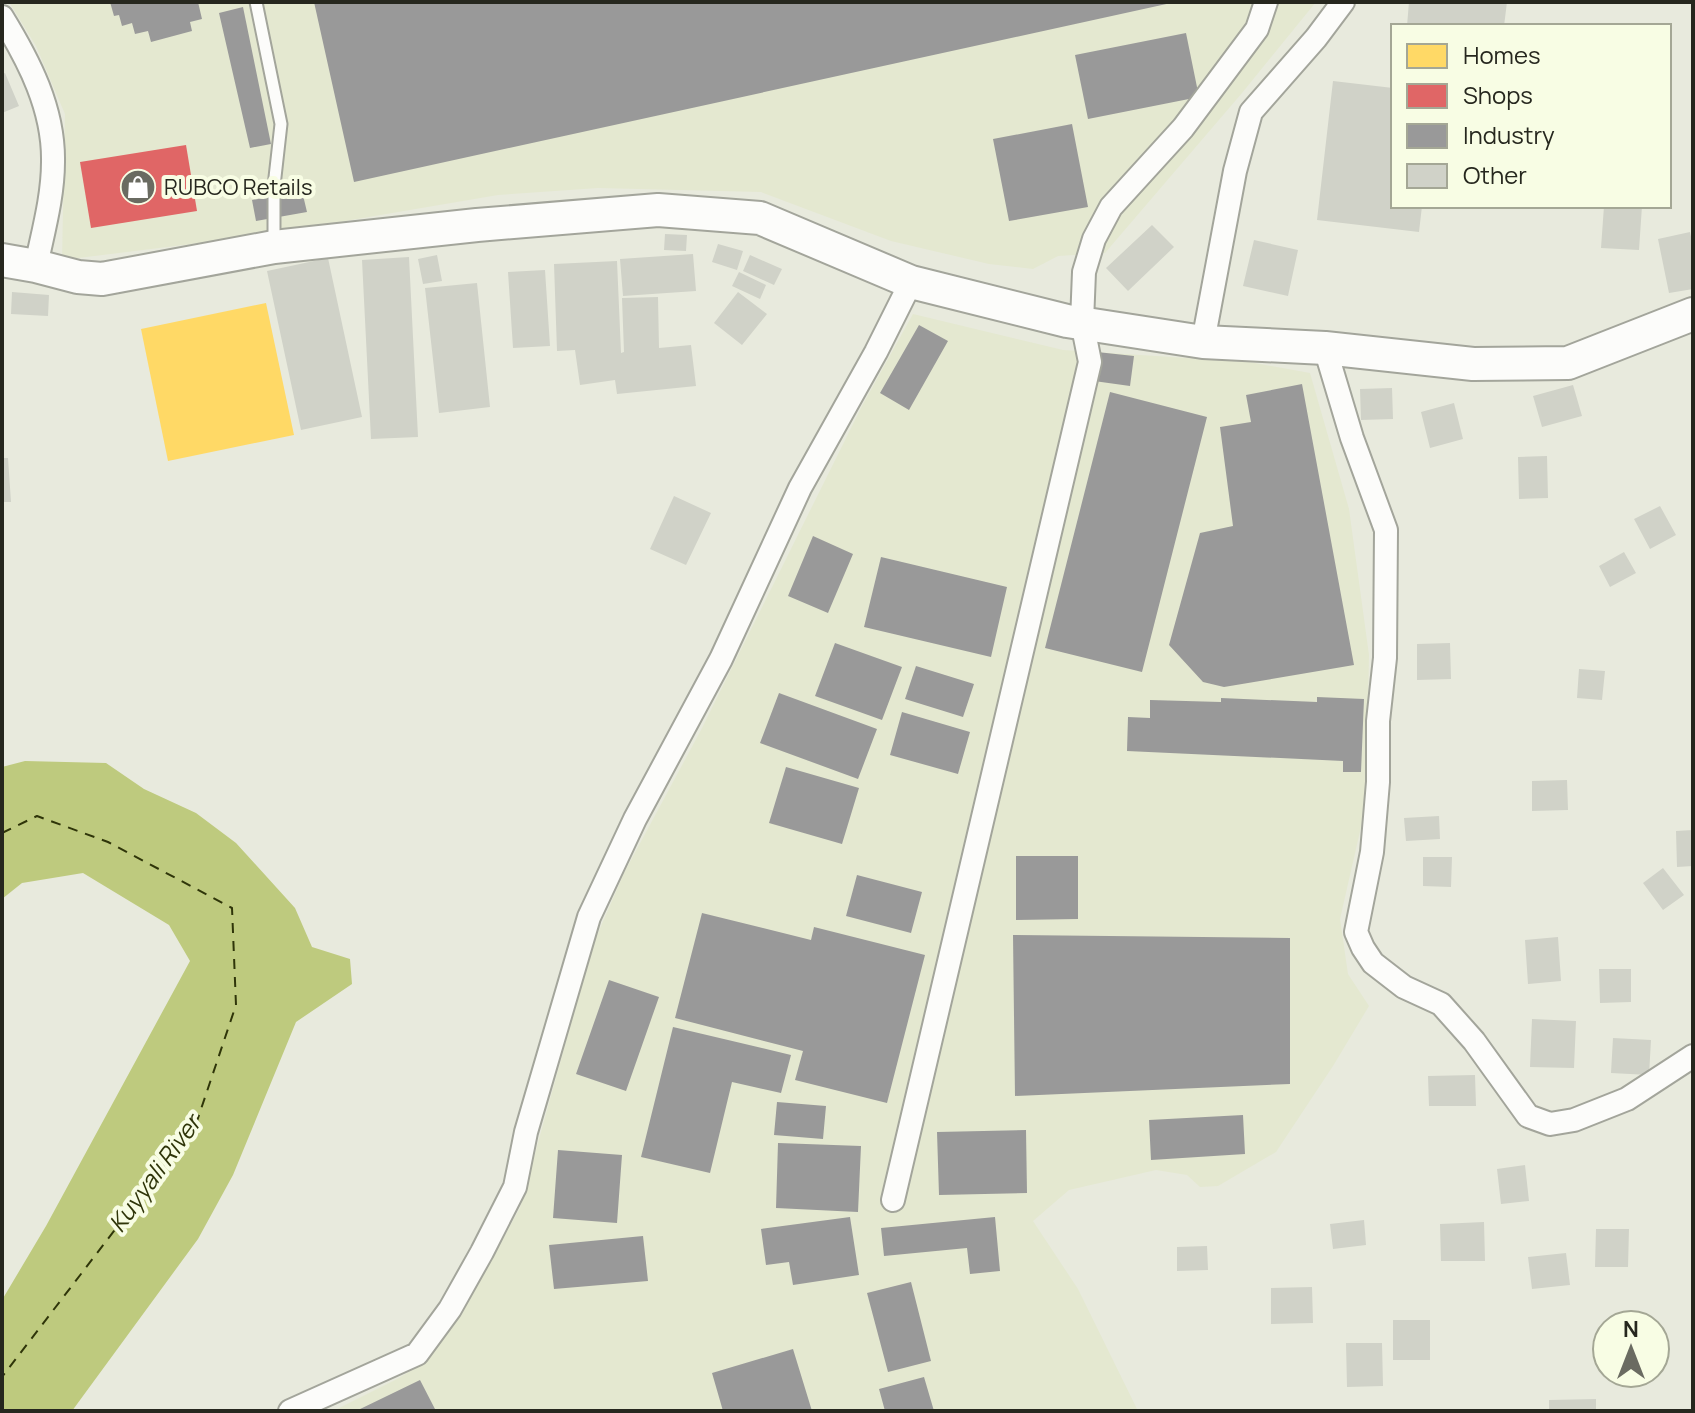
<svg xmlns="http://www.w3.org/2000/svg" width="1695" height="1413" font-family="Manrope,sans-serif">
<rect width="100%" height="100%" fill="#e8eadd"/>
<path fill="#e4e8d0" d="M9 2H1316L1242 93 1105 253 1058 256 1033 269 989 264 891 241 761 192 598 188 498 195 257 236 62 260 65 114 36 46Z
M913 314 1063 350 1249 362 1310 373 1349 509 1369 655 1366 805 1340 919 1348 974 1369 1006 1333 1066 1276 1152 1218 1186 1200 1187 1187 1175 1156 1170 1069 1190 1033 1221 1078 1289 1138 1411H333L399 1378 421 1364 490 1262 520 1208 592 947 624 873 701 730 862 406Z"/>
<path fill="#beca7e" d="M25 761 106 763 144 789 196 813 236 843 295 908 312 947 350 959 352 984 296 1022 233 1175 198 1239 72 1411H2V1300L46 1226 190 961 169 925 83 873 22 883 2 899V767Z"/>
<path fill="#ffd966" d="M266 303 294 435 168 461 141 329Z"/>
<path fill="#e06666" d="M186 145 197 211 91 228 80 162Z"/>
<path fill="#999" d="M110 2H198L202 19 190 22 192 31 151 42 148 31 135 34 132 23 122 26 119 15 114 16Z
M314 2H1171V3L354 182Z
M243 7 271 144 250 148 219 13Z
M1186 33 1199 97 1088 119 1075 55Z
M1072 124 1088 207 1009 221 993 139Z
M302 191 307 212 256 221 252 200Z
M919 325 948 341 909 410 880 393Z
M1097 352 1134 356 1130 386 1094 381Z
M1302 384 1354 665 1224 687 1203 682 1169 645 1200 533 1233 526 1220 427 1251 422 1246 395Z
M1110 392 1207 417 1142 672 1045 648Z
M813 536 853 554 828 613 788 596Z
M881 557 1007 587 991 657 864 627Z
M835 643 902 667 882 720 815 696Z
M916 666 974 684 963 717 905 699Z
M779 693 877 729 858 779 760 743Z
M1317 697 1364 699 1361 772H1343V761L1127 751 1128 717 1150 718V700L1221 702V698L1317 702Z
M902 712 970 732 958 774 890 755Z
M786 767 859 788 842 844 769 823Z
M1016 856H1078V919L1016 920Z
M857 875 922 892 911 933 846 916Z
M702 913 811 940 814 927 925 955 887 1103 795 1080 803 1051 675 1018Z
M1013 935 1290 938V1084L1015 1096Z
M609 980 659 997 626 1091 576 1074Z
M673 1027 791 1055 781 1093 732 1082 710 1173 641 1157Z
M777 1102 826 1106 823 1139 774 1135Z
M1243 1115 1245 1154 1151 1160 1149 1120Z
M1026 1130 1027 1193 939 1195 937 1132Z
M778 1143 861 1146 858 1212 776 1208Z
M558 1150 622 1155 617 1223 553 1218Z
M850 1217 859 1275 793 1285 789 1262 766 1265 761 1229Z
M995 1217 1000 1271 970 1274 967 1248 884 1256 881 1228Z
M643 1236 648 1281 554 1289 549 1245Z
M911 1282 931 1361 888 1372 867 1293Z
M793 1349 812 1411H723L712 1373Z
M924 1377 934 1411H885L879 1389Z
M420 1380 436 1411H356Z"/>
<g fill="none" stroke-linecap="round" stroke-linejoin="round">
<path stroke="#2f3509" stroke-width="2" stroke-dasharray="10 8" stroke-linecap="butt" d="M2 833 37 816 108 842 232 908 236 1005 196 1124 2 1377"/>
</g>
<path fill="#d0d2c8" d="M1409 2H1507L1504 26H1407Z
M5 73 19 106 2 113V74Z
M1333 81 1393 88V206H1422L1419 232 1317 220Z
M1604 206H1642L1639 250 1601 248Z
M1152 225 1174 247 1128 291 1106 268Z
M1690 232 1693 246V289L1669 293 1658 239Z
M665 234 687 235 686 251 664 250Z
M1254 240 1298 250 1288 296 1243 286Z
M718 244 743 251 737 270 712 262Z
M693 254 696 291 623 296 620 259Z
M437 255 442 281 423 284 418 259Z
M750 255 782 269 774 285 743 271Z
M409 257 418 437 371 439 362 260Z
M328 258 362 417 301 430 267 271Z
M617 261 621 353 624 352 622 298 658 297 659 348 691 345 696 386 617 394 615 380 580 385 575 350 557 351 554 264Z
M545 270 550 346 513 348 508 272Z
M739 272 766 285 760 299 732 286Z
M477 283 490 407 439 413 425 288Z
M12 292 49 295 48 316 11 314Z
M738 292 767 314 742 345 714 323Z
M1573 385 1582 416 1542 427 1533 396Z
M1392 388 1393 419 1361 420 1360 389Z
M1454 403 1463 439 1430 448 1421 412Z
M1547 456 1548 498 1519 499 1518 457Z
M2 458H8L11 502H2Z
M674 496 711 513 686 565 650 549Z
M1660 506 1676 535 1650 549 1634 519Z
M1624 552 1636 573 1610 587 1599 566Z
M1450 643 1451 679 1417 680V644Z
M1579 669 1605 671 1602 700 1577 698Z
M1567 780 1568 810 1532 811V781Z
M1439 816 1440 839 1406 841 1404 818Z
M1693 830V866L1677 867 1676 831Z
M1423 857H1452L1451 887 1423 886Z
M1663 868 1684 895 1663 910 1643 883Z
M1558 937 1561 981 1528 984 1525 940Z
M1599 969H1631V1002L1600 1003Z
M1532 1019 1576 1021 1574 1068 1530 1067Z
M1613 1038 1651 1040 1649 1075 1611 1073Z
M1475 1075 1476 1106H1429L1428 1076Z
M1525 1165 1529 1201 1501 1204 1497 1169Z
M1364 1220 1366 1245 1333 1249 1330 1224Z
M1484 1222 1485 1261H1441L1440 1224Z
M1596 1229H1629L1628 1267H1595Z
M1207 1246 1208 1270 1177 1271V1247Z
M1566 1253 1570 1285 1532 1289 1528 1257Z
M1312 1287 1313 1323 1271 1324V1288Z
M1393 1320H1430V1360H1393Z
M1346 1343H1382L1383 1386 1347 1387Z
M1596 1399V1411H1549V1400Z"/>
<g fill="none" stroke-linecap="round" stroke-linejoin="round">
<defs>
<path id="lane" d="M256 2 281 124 274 186V246"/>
<path id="street" d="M2 17C29 61 54 109 53 162 53 197 43 232 36 266
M1203 342 1235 171 1251 112 1316 38 1343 2
M1325 348 1352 438 1386 530 1385 658 1378 721V782L1372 852 1356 932 1363 948 1373 963 1404 987 1441 1004 1474 1041 1528 1116 1550 1124 1574 1120 1627 1099 1693 1056
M893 1200 1090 362 1082 322 1084 272 1094 239 1111 207 1183 128 1257 29 1266 2
M290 1411 417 1354 450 1309 482 1252 515 1187 526 1132 589 917 635 819 721 659 800 488 876 352 911 282"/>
<path id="secondary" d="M2 260 36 266 78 277 102 279 274 247 477 225 658 210 760 218 911 282 1067 321 1203 342 1325 348 1473 364 1568 363 1693 314"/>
</defs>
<use href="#lane" stroke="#a3a59b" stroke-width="15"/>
<use href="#street" stroke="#a3a59b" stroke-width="26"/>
<use href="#secondary" stroke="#a3a59b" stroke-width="36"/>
<use href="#lane" stroke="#fcfcfa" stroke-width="11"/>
<use href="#street" stroke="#fcfcfa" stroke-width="22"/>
<use href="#secondary" stroke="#fcfcfa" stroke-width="32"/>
</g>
<defs>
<symbol id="shop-disc" viewBox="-11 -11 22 22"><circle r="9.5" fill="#6a6b61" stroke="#f8fde4"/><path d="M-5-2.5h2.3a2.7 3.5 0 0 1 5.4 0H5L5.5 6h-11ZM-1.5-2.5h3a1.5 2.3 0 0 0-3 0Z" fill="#fff"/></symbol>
</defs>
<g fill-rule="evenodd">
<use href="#shop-disc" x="118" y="167" width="40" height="40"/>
</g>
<g text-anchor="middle" stroke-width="8" stroke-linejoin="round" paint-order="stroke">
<g font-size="22" fill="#26271e" stroke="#f8fde4" text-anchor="start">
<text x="164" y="195">RUBCO Retails</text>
</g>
<g font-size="24" font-style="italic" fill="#2f3509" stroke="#f8fde4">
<text transform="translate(155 1174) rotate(-54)" y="8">Kuyyali River</text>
</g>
</g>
<rect width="1695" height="1413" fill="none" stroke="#26271e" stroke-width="8"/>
<rect x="1391" y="24" width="280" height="184" fill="#f8fde4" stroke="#a4a795" stroke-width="2"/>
<rect x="1407" y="44" width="40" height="24" fill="#ffd966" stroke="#a4a795" stroke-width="2"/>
<text x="1463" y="64" font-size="24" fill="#26271e">Homes</text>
<rect x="1407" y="84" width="40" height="24" fill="#e06666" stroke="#a4a795" stroke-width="2"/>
<text x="1463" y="104" font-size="24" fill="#26271e">Shops</text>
<rect x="1407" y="124" width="40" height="24" fill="#999999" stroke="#a4a795" stroke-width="2"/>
<text x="1463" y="144" font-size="24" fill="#26271e">Industry</text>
<rect x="1407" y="164" width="40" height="24" fill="#d0d2c8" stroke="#a4a795" stroke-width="2"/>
<text x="1463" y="184" font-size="24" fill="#26271e">Other</text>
<g transform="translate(1631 1349)"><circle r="38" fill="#f8fde4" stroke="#a4a795" stroke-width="2"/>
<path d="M0-6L14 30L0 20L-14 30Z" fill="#6a6b61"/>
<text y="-12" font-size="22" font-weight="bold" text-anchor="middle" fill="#26271e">N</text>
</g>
</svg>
